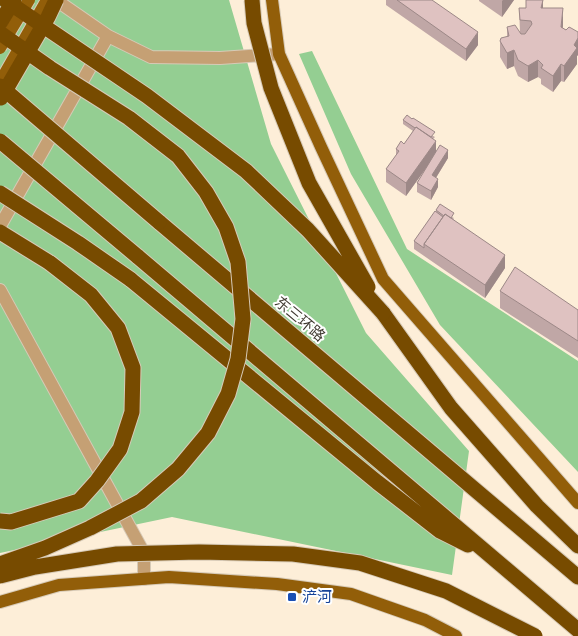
<svg xmlns="http://www.w3.org/2000/svg" width="578" height="636" font-family="Overpass,'Noto Sans SC',sans-serif">
<rect width="100%" height="100%" fill="#fdeed8"/>
<path fill="#94ce92" d="M0 0H229L271 144 366 333 469 451 452 575 172 517 0 553Z
M312 51 407 249 578 361V472L440 325 351 174 299 54Z"/>
<g fill="none" stroke-linecap="round" stroke-linejoin="round">
<defs>
<path id="minor" d="M56 0 108 36 151 57 220 58 279 54
M0 226 108 36
M0 290 144 553V579"/>
<path id="major" d="M272 0 279 54 321 147 383 279 578 503
M0 602 59 585 169 577 277 584 351 594 425 620 456 636"/>
<path id="highway" d="M159 222 578 577
M0 232 50 263
M137 256 578 630
M130 279 377 482 440 531 468 545
M383 313 451 408 537 506 578 546"/>
</defs>
<use href="#minor" stroke="#d7cab7" stroke-width="14"/>
<use href="#major" stroke="#d7cab7" stroke-width="14"/>
<use href="#highway" stroke="#d7cab7" stroke-width="17"/>
<use href="#minor" stroke="#c5a074" stroke-width="12"/>
<use href="#major" stroke="#925e09" stroke-width="12"/>
<use href="#highway" stroke="#774b00" stroke-width="15"/>
<defs>
<path id="major-bridge" d="M0 48 29 0
M0 82 47 0"/>
<path id="highway-bridge" d="M5 0 147 96 246 171 308 230 383 313
M252 0 254 23 271 88 309 183 368 287
M0 23 14 0
M0 33 50 68 129 118 178 156 206 192 226 227 238 262 243 319 238 359 228 394 208 433 178 469 141 501 90 528 45 548 0 564
M0 86 159 222
M1 98 48 17 56 0
M0 141 137 256
M0 193 78 243 130 279
M0 521 11 522 79 501 97 481 120 449 132 412 133 368 118 328 91 295 50 263
M0 576 35 567 117 554 199 552 293 554 360 563 446 591 535 636"/>
</defs>
<use href="#major-bridge" stroke="#d7cab7" stroke-width="14" stroke-linecap="butt"/>
<use href="#highway-bridge" stroke="#d7cab7" stroke-width="17" stroke-linecap="butt"/>
<use href="#major-bridge" stroke="#925e09" stroke-width="12"/>
<use href="#highway-bridge" stroke="#774b00" stroke-width="15"/>
</g>
<path fill="#c0a7a6" d="M386 0H432L478 45 466 61 386 5Z
M479 0H514L502 17 479 1Z
M543 0V8L563 25V28L566 30 578 32V55L577 56V64L564 82 561 81 553 92 541 84V79L538 77 528 82 518 76 514 66 507 69 500 57V41L507 37V27L520 32 519 8H526Z
M403 120 435 137 433 139 436 151 448 158 436 178 438 187 431 200 417 192V183L427 167 406 196 386 182V169L396 156V149L404 144 413 131 403 124Z
M436 210 454 218 453 219 505 268 485 298 414 249V241L436 211Z
M500 291 578 310V358L500 308Z"/>
<path fill="#9c8887" d="M503 0H514L502 17V1Z
M543 0V12L541 8Z
M563 8V25L561 43V27Z
M478 32V45L466 61V49Z
M578 38V55L577 56V64L564 82V66L574 45Z
M514 50V66L507 69V53Z
M538 60V77L528 82V66Z
M561 64V81L553 92V76Z
M436 141V154L406 196V183Z
M448 150V158L432 184V175Z
M438 179V187L431 200V191Z
M505 255V268L485 298V285Z"/>
<path fill="#dfc2c1" stroke="#9c8887" d="M397 0H432L478 32 466 49Z
M526 0H543L541 8H563L561 27 566 30 569 27 571 28 578 32V38L574 45 577 48 564 66 561 64 553 76 541 68 543 65 538 60 528 66 518 60 514 50 507 53 500 41 501 38 509 36 507 27 515 25 521 34H525L532 24 531 21 520 20 519 8H526Z
M407 115 412 119 413 118 435 132 431 137 416 127 415 128 403 120Z
M416 127 436 141 406 183 386 169 399 151 396 149 401 141 404 144Z
M440 145 448 150 432 175 438 179 431 191 417 183Z
M440 204 454 213 451 218 445 214 444 216 436 210Z
M435 211 443 217 424 244V248L414 241Z
M445 214 505 255 485 285 424 244Z
M515 267 578 310V341L500 291Z"/>
<rect fill="#1a4fb4" stroke="#fff" stroke-width="2" x="287" y="592" width="10" height="10" rx="2.5"/>
<g text-anchor="middle" stroke-width="4" stroke-linejoin="round" paint-order="stroke">
<g font-size="15" fill="#403a31" stroke="#fff">
<text transform="translate(300 319) rotate(40)" y="5">东三环路</text>
</g>
<g font-size="15" fill="#164399" stroke="#fff" text-anchor="start">
<text x="302" y="602">浐河</text>
</g>
</g>
</svg>
